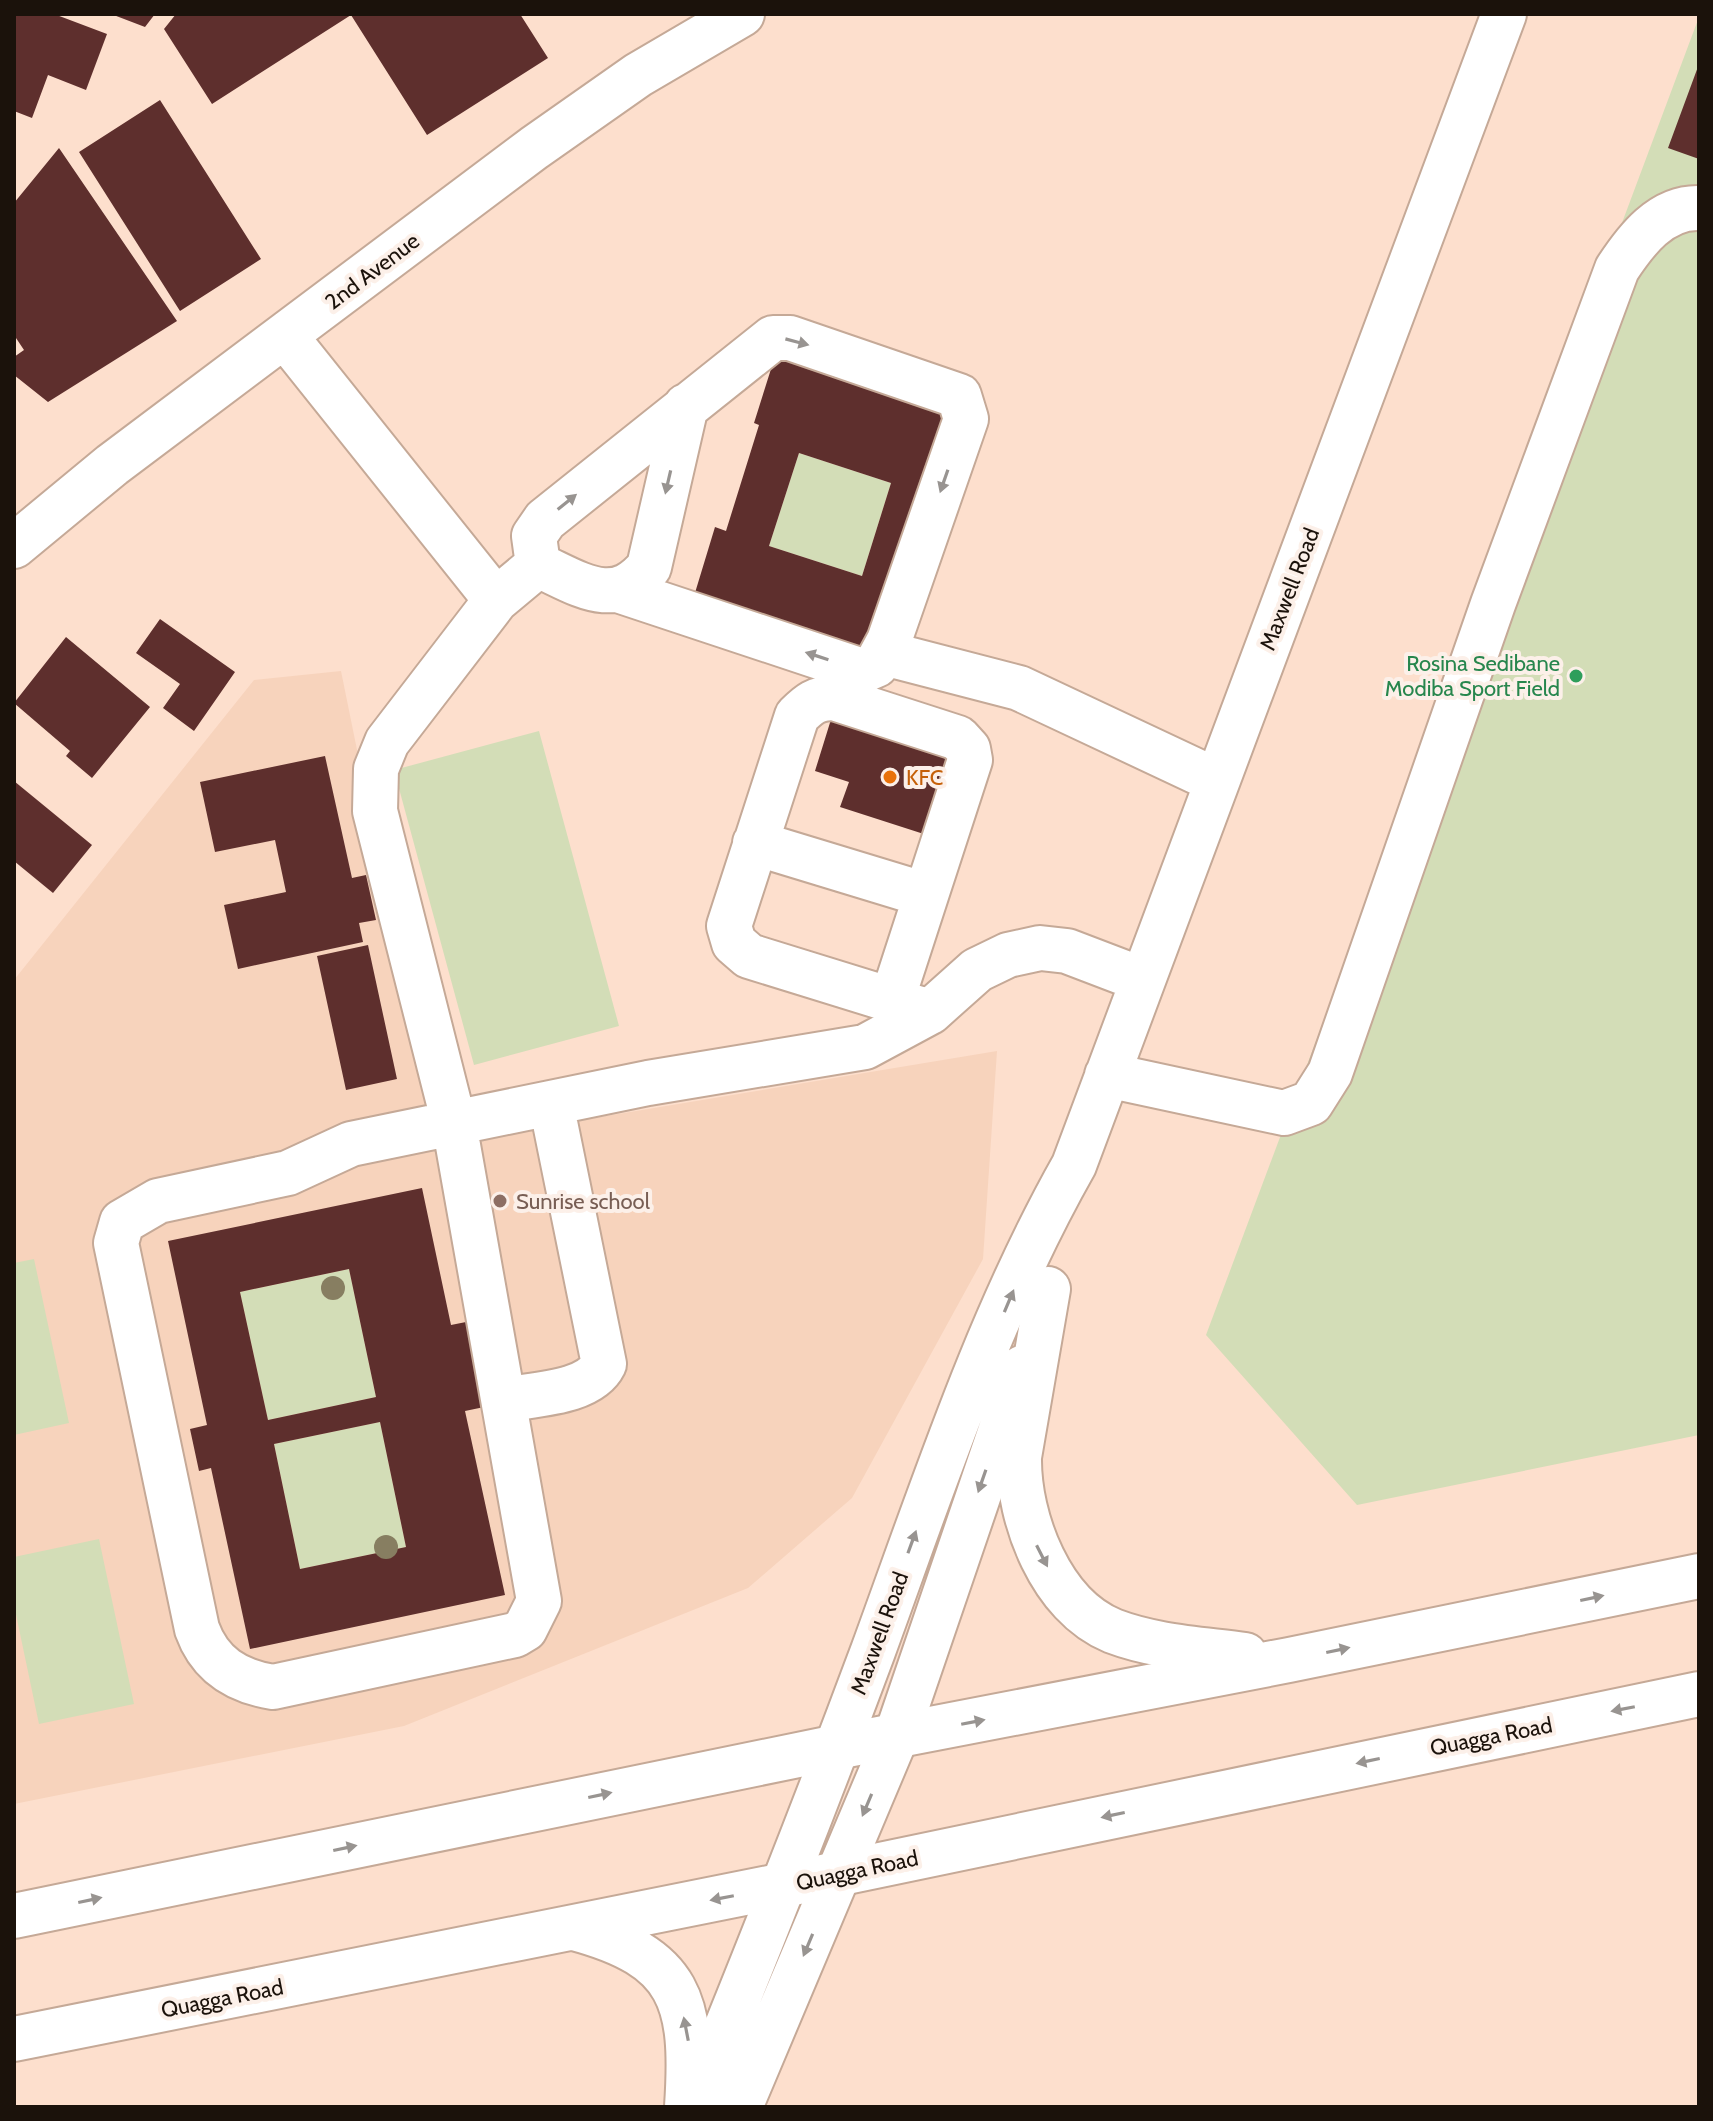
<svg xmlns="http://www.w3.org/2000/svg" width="1713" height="2121" font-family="Cabin,sans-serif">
<rect width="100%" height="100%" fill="#fddfcd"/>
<path fill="#f7d3bc" d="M341 671 437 1144 997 1051 983 1259 852 1498 748 1588 404 1726 14 1804V980L254 680Z"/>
<path fill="#d3ddb7" d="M1699 17V1435L1357 1505 1206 1335Z
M799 453 891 483 862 576 769 546Z
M539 731 619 1026 474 1065 394 770Z
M34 1259 69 1423 14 1435V1263Z
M349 1269 376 1397 268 1420 240 1292Z
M380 1422 406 1547 300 1569 274 1444Z
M99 1539 134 1704 39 1724 14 1605V1557Z"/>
<path fill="#5e2f2d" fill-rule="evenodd" d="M14 14H54L107 34 86 90 48 75 32 118 14 111Z
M111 14H155L145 27Z
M176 14H520L548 58 427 135 351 15 212 104 164 29Z
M1699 64V159L1668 148Z
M160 100 261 259 180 311 79 152Z
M59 148 177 321 48 402 14 375V357L24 350 14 335V203Z
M777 350 959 407 873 662 691 606 715 527 726 531 759 425 754 423ZM799 453 891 483 862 576 769 546Z
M160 619 235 672 194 731 163 708 180 684 136 653Z
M66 637 150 707 92 778 66 756 70 751 14 703Z
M833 713 956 752 930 836 840 807 849 782 815 771Z
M325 756 352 878 366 875 376 920 359 923 363 942 238 969 224 905 286 892 275 840 215 852 200 782Z
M14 781 92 845 53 893 14 861Z
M368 945 397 1079 346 1090 317 956Z
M422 1188 451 1325 471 1321 489 1406 465 1411 505 1595 250 1649 211 1468 199 1471 190 1429 207 1425 168 1241ZM349 1269 376 1397 268 1420 240 1292ZM380 1422 406 1547 300 1569 274 1444Z"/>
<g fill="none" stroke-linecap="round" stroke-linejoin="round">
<defs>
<path id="minor" d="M285 336 496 600
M14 546 112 465 534 148 638 75 742 14
M538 565 496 600 387 742 376 769 375 811 454 1123 539 1601 525 1629 515 1635 273 1687C236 1681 210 1665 197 1629L116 1243 122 1222 158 1201 288 1173 351 1144 648 1083 865 1047 930 1012 977 970 1008 955 1040 948 1067 951 1143 980
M538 565 534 536 545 520 773 338H790L959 396 966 419 889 641 876 665 862 671 621 591
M538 565C580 584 614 610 649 567L686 406
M884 653 1019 688 1217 781
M755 843 926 895
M892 1000 970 760 968 749 958 738 834 698C816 698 809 704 797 716L729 926 734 943 749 956 930 1012
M1107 1075 1284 1113 1311 1103 1330 1073 1493 604 1617 269C1636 240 1661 207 1699 208
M504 1400C533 1394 589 1394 604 1364L551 1103
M694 2107C756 1956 816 1804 873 1651 933 1487 988 1317 1074 1165L1504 14
M740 2107 896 1737 1022 1368"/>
<path id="major" d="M1048 1289 1019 1457C1018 1519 1051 1606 1113 1631 1155 1647 1201 1649 1245 1655
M14 1916 837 1747 1289 1660 1699 1576
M574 1928C682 1957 694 2001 687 2107
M14 2039 784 1885 1699 1694"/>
</defs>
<use href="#minor" stroke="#c5a997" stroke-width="48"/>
<use href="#major" stroke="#c5a997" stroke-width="48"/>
<use href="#minor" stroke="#fff" stroke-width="44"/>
<use href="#major" stroke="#fff" stroke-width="44"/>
</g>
<g fill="#877e61">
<circle cx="333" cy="1288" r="12"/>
<circle cx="386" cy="1547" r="12"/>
</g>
<defs><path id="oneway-solid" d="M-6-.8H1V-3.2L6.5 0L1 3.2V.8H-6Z" transform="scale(2)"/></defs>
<g fill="#989491">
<use href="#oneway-solid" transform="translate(797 342) rotate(15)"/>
<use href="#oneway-solid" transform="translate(944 481) rotate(109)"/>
<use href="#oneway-solid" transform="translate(668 482) rotate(103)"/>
<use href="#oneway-solid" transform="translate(567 502) rotate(-39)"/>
<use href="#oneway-solid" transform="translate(817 656) rotate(-162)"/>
<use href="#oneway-solid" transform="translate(1009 1301) rotate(-67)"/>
<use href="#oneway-solid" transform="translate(982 1481) rotate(109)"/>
<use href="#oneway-solid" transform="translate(912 1542) rotate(-70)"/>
<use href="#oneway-solid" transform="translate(1042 1556) rotate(63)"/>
<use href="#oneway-solid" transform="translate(1592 1598) rotate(-12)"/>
<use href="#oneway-solid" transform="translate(1338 1650) rotate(-12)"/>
<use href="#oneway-solid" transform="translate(1623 1709) rotate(169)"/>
<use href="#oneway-solid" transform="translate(973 1722) rotate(-11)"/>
<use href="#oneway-solid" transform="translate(1368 1761) rotate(168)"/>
<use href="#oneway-solid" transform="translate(600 1795) rotate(-12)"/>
<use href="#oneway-solid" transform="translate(867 1805) rotate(113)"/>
<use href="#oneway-solid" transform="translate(1113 1815) rotate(168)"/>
<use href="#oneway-solid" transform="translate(345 1848) rotate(-12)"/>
<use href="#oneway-solid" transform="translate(722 1898) rotate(169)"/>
<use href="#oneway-solid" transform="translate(90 1900) rotate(-12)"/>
<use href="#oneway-solid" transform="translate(808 1945) rotate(113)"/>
<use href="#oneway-solid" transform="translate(686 2029) rotate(-101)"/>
</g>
<circle fill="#2e9e5b" stroke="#fcf0e9" stroke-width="3" cx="1576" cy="676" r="8"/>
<circle fill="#e8710a" stroke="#fcf0e9" stroke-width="3" cx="890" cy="777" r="8"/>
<circle fill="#8d6e63" stroke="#fcf0e9" stroke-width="3" cx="500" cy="1201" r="8"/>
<g text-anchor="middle" stroke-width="8" stroke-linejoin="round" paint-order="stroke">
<g font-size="22" fill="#1b120b" stroke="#fcf0e9">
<text transform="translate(372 271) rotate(-37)" y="8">2nd Avenue</text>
<text transform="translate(1289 589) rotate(-69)" y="8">Maxwell Road</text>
<text transform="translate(879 1633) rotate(-70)" y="8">Maxwell Road</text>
<text transform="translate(1491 1736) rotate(-11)" y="8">Quagga Road</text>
<text transform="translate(857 1870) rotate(-12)" y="8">Quagga Road</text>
<text transform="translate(222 1998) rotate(-11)" y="8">Quagga Road</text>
</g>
<g font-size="22" fill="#27864d" stroke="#fcf0e9" text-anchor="end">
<text x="1560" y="671">Rosina Sedibane<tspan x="1560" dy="25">Modiba Sport Field</tspan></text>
</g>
<g font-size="22" fill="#c56008" stroke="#fcf0e9" text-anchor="start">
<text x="906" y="785">KFC</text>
</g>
<g font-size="22" fill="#785e54" stroke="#fcf0e9" text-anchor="start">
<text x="516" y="1209">Sunrise school</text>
</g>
</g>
<rect width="1713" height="2121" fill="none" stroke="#1b120b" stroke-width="32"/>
</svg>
